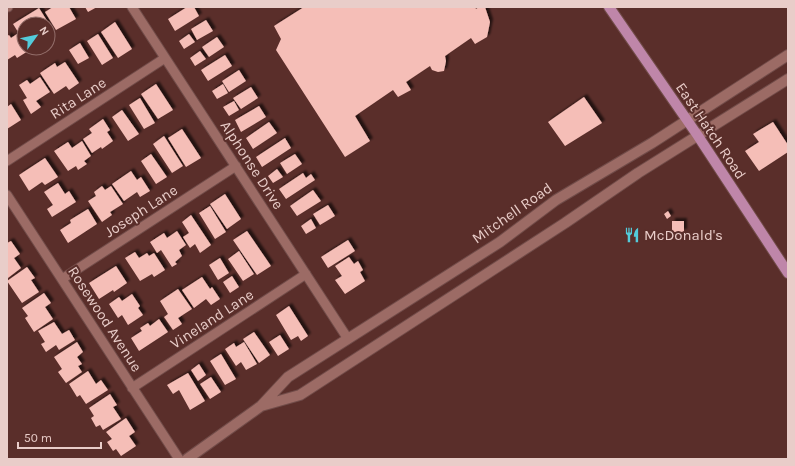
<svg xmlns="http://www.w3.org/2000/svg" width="795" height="466" font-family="Karla,sans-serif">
<defs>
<filter id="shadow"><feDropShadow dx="3" dy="-3" stdDeviation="1" flood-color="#0009"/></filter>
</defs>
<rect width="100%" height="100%" fill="#5a2e2a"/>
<path fill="#f5beb7" filter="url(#shadow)" d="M53 7H69L76 19 56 30 45 12Z
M85 7H97L88 12Z
M187 7H194L199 16 175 31 168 19Z
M304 7H475L476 9 479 7H485L490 22 487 37 475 44 471 38 445 56 446 61 444 71 438 72 432 70 430 66 406 82 411 90 398 97 393 90 355 116 370 141 345 157 276 50 281 39 274 26Z
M39 8 51 27 48 29V24H24V39L23 40 13 24Z
M206 20 213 31 197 40 191 29Z
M115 22 132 49 118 58 101 32Z
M17 34 24 45V48H26L28 51 17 58 15 55 7 60V36L9 35 11 38Z
M98 34 113 58 102 65 87 41Z
M189 34 195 42 184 49 179 41Z
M217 37 224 47 209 57 202 47Z
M80 43 89 58 78 64 69 50Z
M200 51 206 59 195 66 190 58Z
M225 55 232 66 208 81 201 70Z
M65 62 79 83 69 90 66 86 54 94 40 73 55 63 57 67Z
M239 70 246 81 229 92 222 81Z
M40 77 50 92 36 101 41 107 31 114 23 100 27 98 19 85 27 80 30 84Z
M156 84 173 110 158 119 141 94Z
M223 84 228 93 217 99 212 91Z
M251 87 258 98 241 109 233 98Z
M584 97 602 123 565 146 548 122Z
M140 98 155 123 144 129 129 105Z
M234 101 239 110 229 116 223 107Z
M11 104 21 120 7 129V107Z
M259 106 266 117 241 132 235 120Z
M122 110 139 134 128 141 112 117Z
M103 119 110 130 107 132 113 141 102 149 101 147 92 153 83 139 92 133 89 129Z
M269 122 277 133 253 149 246 138Z
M773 122 788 145V152L759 171 745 151 759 142 753 134Z
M182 129 201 158 186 167 168 138Z
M164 136 183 166 172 173 153 144Z
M285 138 291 148 262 167 256 157Z
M82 141 91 156 84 161 87 164 78 170 76 166 68 171 54 151 68 142 72 148Z
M151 154 167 177 156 184 141 161Z
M295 154 302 164 287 174 280 163Z
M45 158 58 177 45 185 42 182 29 191 19 175Z
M277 169 283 177 273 183 268 176Z
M131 171 137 180 141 177 150 191 140 197 137 192 124 201 112 184Z
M303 173 306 178 311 174 315 180 286 199 279 189Z
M58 183 65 194 69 191 76 202 52 217 47 209 53 205 44 192Z
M102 186 105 190 111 186 123 204 110 212 112 215 102 222 88 201 96 196 94 192Z
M313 190 321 201 297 216 290 206Z
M225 194 241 219 227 229 210 204Z
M328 205 335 216 320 225 313 214Z
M210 206 226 232 215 239 199 213Z
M88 209 97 224 68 243 60 230 71 223 70 220Z
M668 211 671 216 667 219 664 214Z
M191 215 211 245 200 253 195 244 190 248 183 237 189 233 182 222Z
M311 219 316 228 306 234 301 226Z
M672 221H684V232H672Z
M177 231 186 245 179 250 182 256 175 262 177 264 172 267 161 250 157 253 150 242 164 233 167 238Z
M247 231 271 266 257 275 233 240Z
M348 240 355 251 328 268 321 257Z
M11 241 20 254 14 258 21 268 8 278 7 243Z
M239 251 254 274 243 281 228 259Z
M135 252 139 258 147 253 149 256 154 253 165 270 154 277 152 274 140 281 125 258Z
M349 257 354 264 358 261 363 270 360 272 365 281 345 294 335 280 342 276 335 266Z
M220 258 229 273 218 280 209 265Z
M116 266 127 283 114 292 113 290 99 299 89 283Z
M27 267 35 278 31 280 39 292 22 303 7 281Z
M232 276 239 287 230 293 223 282Z
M202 277 210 289 212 287 220 299 211 305 206 299 194 308 182 290Z
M178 289 192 309 178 318 182 324 173 330 164 317 168 314 160 301Z
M44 293 51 303 45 307 53 319 34 332 25 318 28 316 22 308Z
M132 294 140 306 138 308 143 315 128 325 122 315 118 318 109 304 119 297 122 301Z
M289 306 308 336 301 341 298 336 291 340 276 315Z
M159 319 168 332 139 351 131 338 142 331 140 328 148 323 150 326Z
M54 322 62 334 69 330 75 340 59 350 56 345 46 352 41 344 45 342 38 331Z
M254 332 270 355 259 363 243 339Z
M280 335 289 349 278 356 269 342Z
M77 342 83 352 77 357 82 364 78 366 82 372 66 383 58 372 62 369 54 357Z
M244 342 257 364 246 370 241 362 236 366 225 349 234 343 236 347Z
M221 354 236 379 225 385 210 361Z
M199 364 206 375 198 381 191 370Z
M88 371 96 384 101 380 108 390 86 404 80 395 77 397 69 384Z
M188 373 205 401 190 410 179 390 173 394 167 385Z
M211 377 221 392 210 399 200 384Z
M110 394 117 405 113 407 121 419 103 430 100 425 96 427 91 418 94 416 89 408Z
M126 418 135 432 129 436 136 446 121 456 116 449 113 451 107 442 112 439 106 432Z"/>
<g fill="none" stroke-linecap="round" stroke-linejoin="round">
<defs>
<path id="street" d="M7 7H8
M132 7 348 339
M7 161 165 58
M7 195 179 459
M62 279 236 166
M132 388 306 274"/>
<path id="secondary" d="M261 406 300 395 565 223 638 173 788 79
M187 459 261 406 288 377 500 242 556 200 652 143 788 55"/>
<path id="primary" d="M609 7 698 136 788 273"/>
</defs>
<use href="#street" stroke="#714c49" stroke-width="11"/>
<use href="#secondary" stroke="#714c49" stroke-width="12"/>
<use href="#primary" stroke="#714c49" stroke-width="12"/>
<use href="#street" stroke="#9c6b65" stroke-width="9"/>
<use href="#secondary" stroke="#9c6b65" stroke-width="10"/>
<use href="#primary" stroke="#bf86a9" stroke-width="10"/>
</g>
<defs>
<symbol id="restaurant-bare" viewBox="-9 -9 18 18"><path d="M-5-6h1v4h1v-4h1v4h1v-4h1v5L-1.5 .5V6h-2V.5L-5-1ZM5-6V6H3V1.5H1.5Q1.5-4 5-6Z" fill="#53cbda" stroke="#5a2e2a" stroke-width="2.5" paint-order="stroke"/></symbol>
</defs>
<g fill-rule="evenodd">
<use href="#restaurant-bare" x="621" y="224" width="22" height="22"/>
</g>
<g text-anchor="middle" stroke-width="4" stroke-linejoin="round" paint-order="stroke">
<g font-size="15" fill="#e9cdc9" stroke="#5a2e2a">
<text transform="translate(78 98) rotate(-33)" y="5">Rita Lane</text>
<text transform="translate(711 131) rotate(56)" y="5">East Hatch Road</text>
<text transform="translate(252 165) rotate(57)" y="5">Alphonse Drive</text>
<text transform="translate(141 211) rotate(-33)" y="5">Joseph Lane</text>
<text transform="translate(512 213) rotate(-35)" y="5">Mitchell Road</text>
<text transform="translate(105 319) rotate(57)" y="5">Rosewood Avenue</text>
<text transform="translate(212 319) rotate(-33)" y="5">Vineland Lane</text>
</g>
<g font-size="15" fill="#e9cdc9" stroke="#5a2e2a" text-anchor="start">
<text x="644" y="240">McDonald's</text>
</g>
</g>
<rect width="795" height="466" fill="none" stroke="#e9cdc9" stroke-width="16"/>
<g transform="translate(36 36) rotate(57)"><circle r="19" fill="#5a2e2a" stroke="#936e6a"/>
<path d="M0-3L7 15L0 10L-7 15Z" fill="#53cbda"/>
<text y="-6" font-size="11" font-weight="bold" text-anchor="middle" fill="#e9cdc9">N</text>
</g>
<path d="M18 442v6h83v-6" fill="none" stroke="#e9cdc9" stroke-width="2"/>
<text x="24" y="442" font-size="12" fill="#e9cdc9" stroke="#5a2e2a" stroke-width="3" paint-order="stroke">50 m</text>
</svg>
